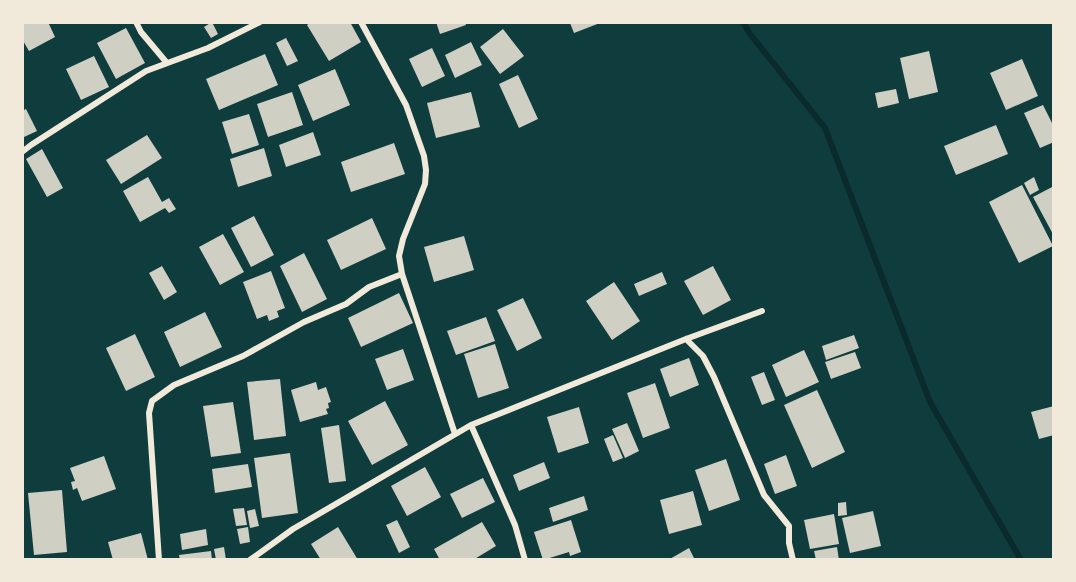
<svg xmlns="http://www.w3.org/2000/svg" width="1076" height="582" font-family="'Asap Condensed',sans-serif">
<rect width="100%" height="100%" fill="#0f3d3e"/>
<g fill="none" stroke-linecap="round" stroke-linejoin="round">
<path stroke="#0a2a2b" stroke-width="6" d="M743 22 750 34 825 128 930 402 1021 560"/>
</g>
<path fill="#cfcfc3" d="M22 22H48L55 37 29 51 22 39Z
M212 22 218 34 211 38 204 27Z
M311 22H350L361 42 329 61 307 25Z
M436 22H465L466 25 440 34Z
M570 23H600L574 33Z
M126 28 145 63 116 79 97 43Z
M503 29 524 56 500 74 480 47Z
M286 38 298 61 287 66 276 43Z
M471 42 482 65 455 78 445 55Z
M432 48 445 76 422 87 409 59Z
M929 51 938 92 909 99 900 58Z
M265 54 278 85 219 110 206 79Z
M94 56 109 87 81 100 66 69Z
M1022 59 1038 96 1006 110 990 73Z
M335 69 350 105 313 121 298 85Z
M518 75 538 119 519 128 499 84Z
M896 89 899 103 878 108 875 93Z
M292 92 303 125 268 137 257 104Z
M471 92 480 127 436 138 427 103Z
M1043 105 1054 127V142L1040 148 1024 113Z
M26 109 37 131 22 138V111Z
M249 114 259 145 232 154 222 122Z
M996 125 1008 154 956 175 944 146Z
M313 132 321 155 286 167 279 145Z
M147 135 162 158 121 184 106 160Z
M394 143 405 174 351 192 341 162Z
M264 148 272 176 238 187 230 159Z
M42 149 63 188 47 197 26 159Z
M148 177 162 202 169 198 176 209 169 213 165 208 140 222 123 191Z
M1034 177 1039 190 1030 195 1024 183Z
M1022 185 1053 246 1019 263 989 202Z
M1054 186V236L1033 197Z
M254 216 274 255 251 267 231 228Z
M372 218 386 249 341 270 327 240Z
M223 234 244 272 220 285 199 247Z
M464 236 474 270 434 282 424 247Z
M304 253 327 299 302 312 280 266Z
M162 266 177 292 164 300 149 273Z
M713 266 731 300 703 315 684 281Z
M271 271 285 308 277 311 279 317 269 321 267 315 257 319 243 282Z
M662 272 667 284 639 296 634 284Z
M614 282 640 321 612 340 586 301Z
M399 293 413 323 361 347 348 318Z
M523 298 542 338 517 351 497 310Z
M205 312 222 347 180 367 164 332Z
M486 317 495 341 456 355 447 331Z
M135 334 155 377 126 391 106 348Z
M854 335 859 348 826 360 822 346Z
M495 344 509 388 478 398 464 354Z
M403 349 414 380 387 390 375 359Z
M804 350 819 382 786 397 772 365Z
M855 352 861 368 831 379 825 362Z
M689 358 699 385 670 397 660 369Z
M764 372 775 400 762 405 751 377Z
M280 379 286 436 254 440 247 382Z
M316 382 318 390 326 387 331 402 328 403 329 408 326 409 328 414 300 422 291 390Z
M655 383 670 428 643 438 627 393Z
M817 390 845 452 812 468 784 405Z
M385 401 408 445 372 465 348 421Z
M233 402 241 453 211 457 203 406Z
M1054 406V435L1039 439 1031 412Z
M579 407 589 443 558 453 547 417Z
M627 423 639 451 625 458 612 429Z
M339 425 346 481 329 483 321 428Z
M613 435 623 458 613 462 604 439Z
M290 453 298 513 262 518 254 458Z
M786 455 797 486 775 494 764 464Z
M104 456 116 489 82 501 77 488 73 490 71 482 75 481 70 468Z
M726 459 740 500 709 511 695 470Z
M544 462 550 478 519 491 513 475Z
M248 464 252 487 215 493 212 469Z
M425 467 441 497 407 516 391 486Z
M483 478 495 502 462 518 450 494Z
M62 490 67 552 34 555 28 493Z
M693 491 702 525 669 534 660 500Z
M584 496 588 510 553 522 549 508Z
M846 502 847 515 838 516V503Z
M244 508 247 525 236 526 233 509Z
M255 509 259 526 250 528 247 511Z
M873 511 881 546 850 553 842 518Z
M834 514 839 544 810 549 804 520Z
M397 520 410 547 399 553 386 525Z
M571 520 581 552 570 556 569 552 543 560 534 532Z
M482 522 496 546 473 560H440L434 549Z
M248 527 250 542 240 544 237 529Z
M338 527 358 560H321L311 544Z
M206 529 208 545 182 550 180 534Z
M141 533 148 560H113L108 542Z
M224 547 226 560H216L214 549Z
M837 547 839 560H816L814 551Z
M689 548 695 560H668Z
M211 551 212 560H180L179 555Z"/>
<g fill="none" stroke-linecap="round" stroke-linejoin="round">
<path stroke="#f1e9da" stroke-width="6" d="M136 22 141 32 167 63
M361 22 406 105 424 156 426 170 425 184 403 239 399 256 402 274 455 434
M22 152 31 145 146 71 208 48 260 22
M686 339 703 356 714 377 764 495 789 526V543L793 560
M471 425 515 525 525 560
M159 560 149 413 152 401 174 385 243 356 304 322 346 304 369 287 402 274
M250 560 293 529 471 425 686 339 762 311"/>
</g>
<rect width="1076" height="582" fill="none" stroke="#f1e9da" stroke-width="48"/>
</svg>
